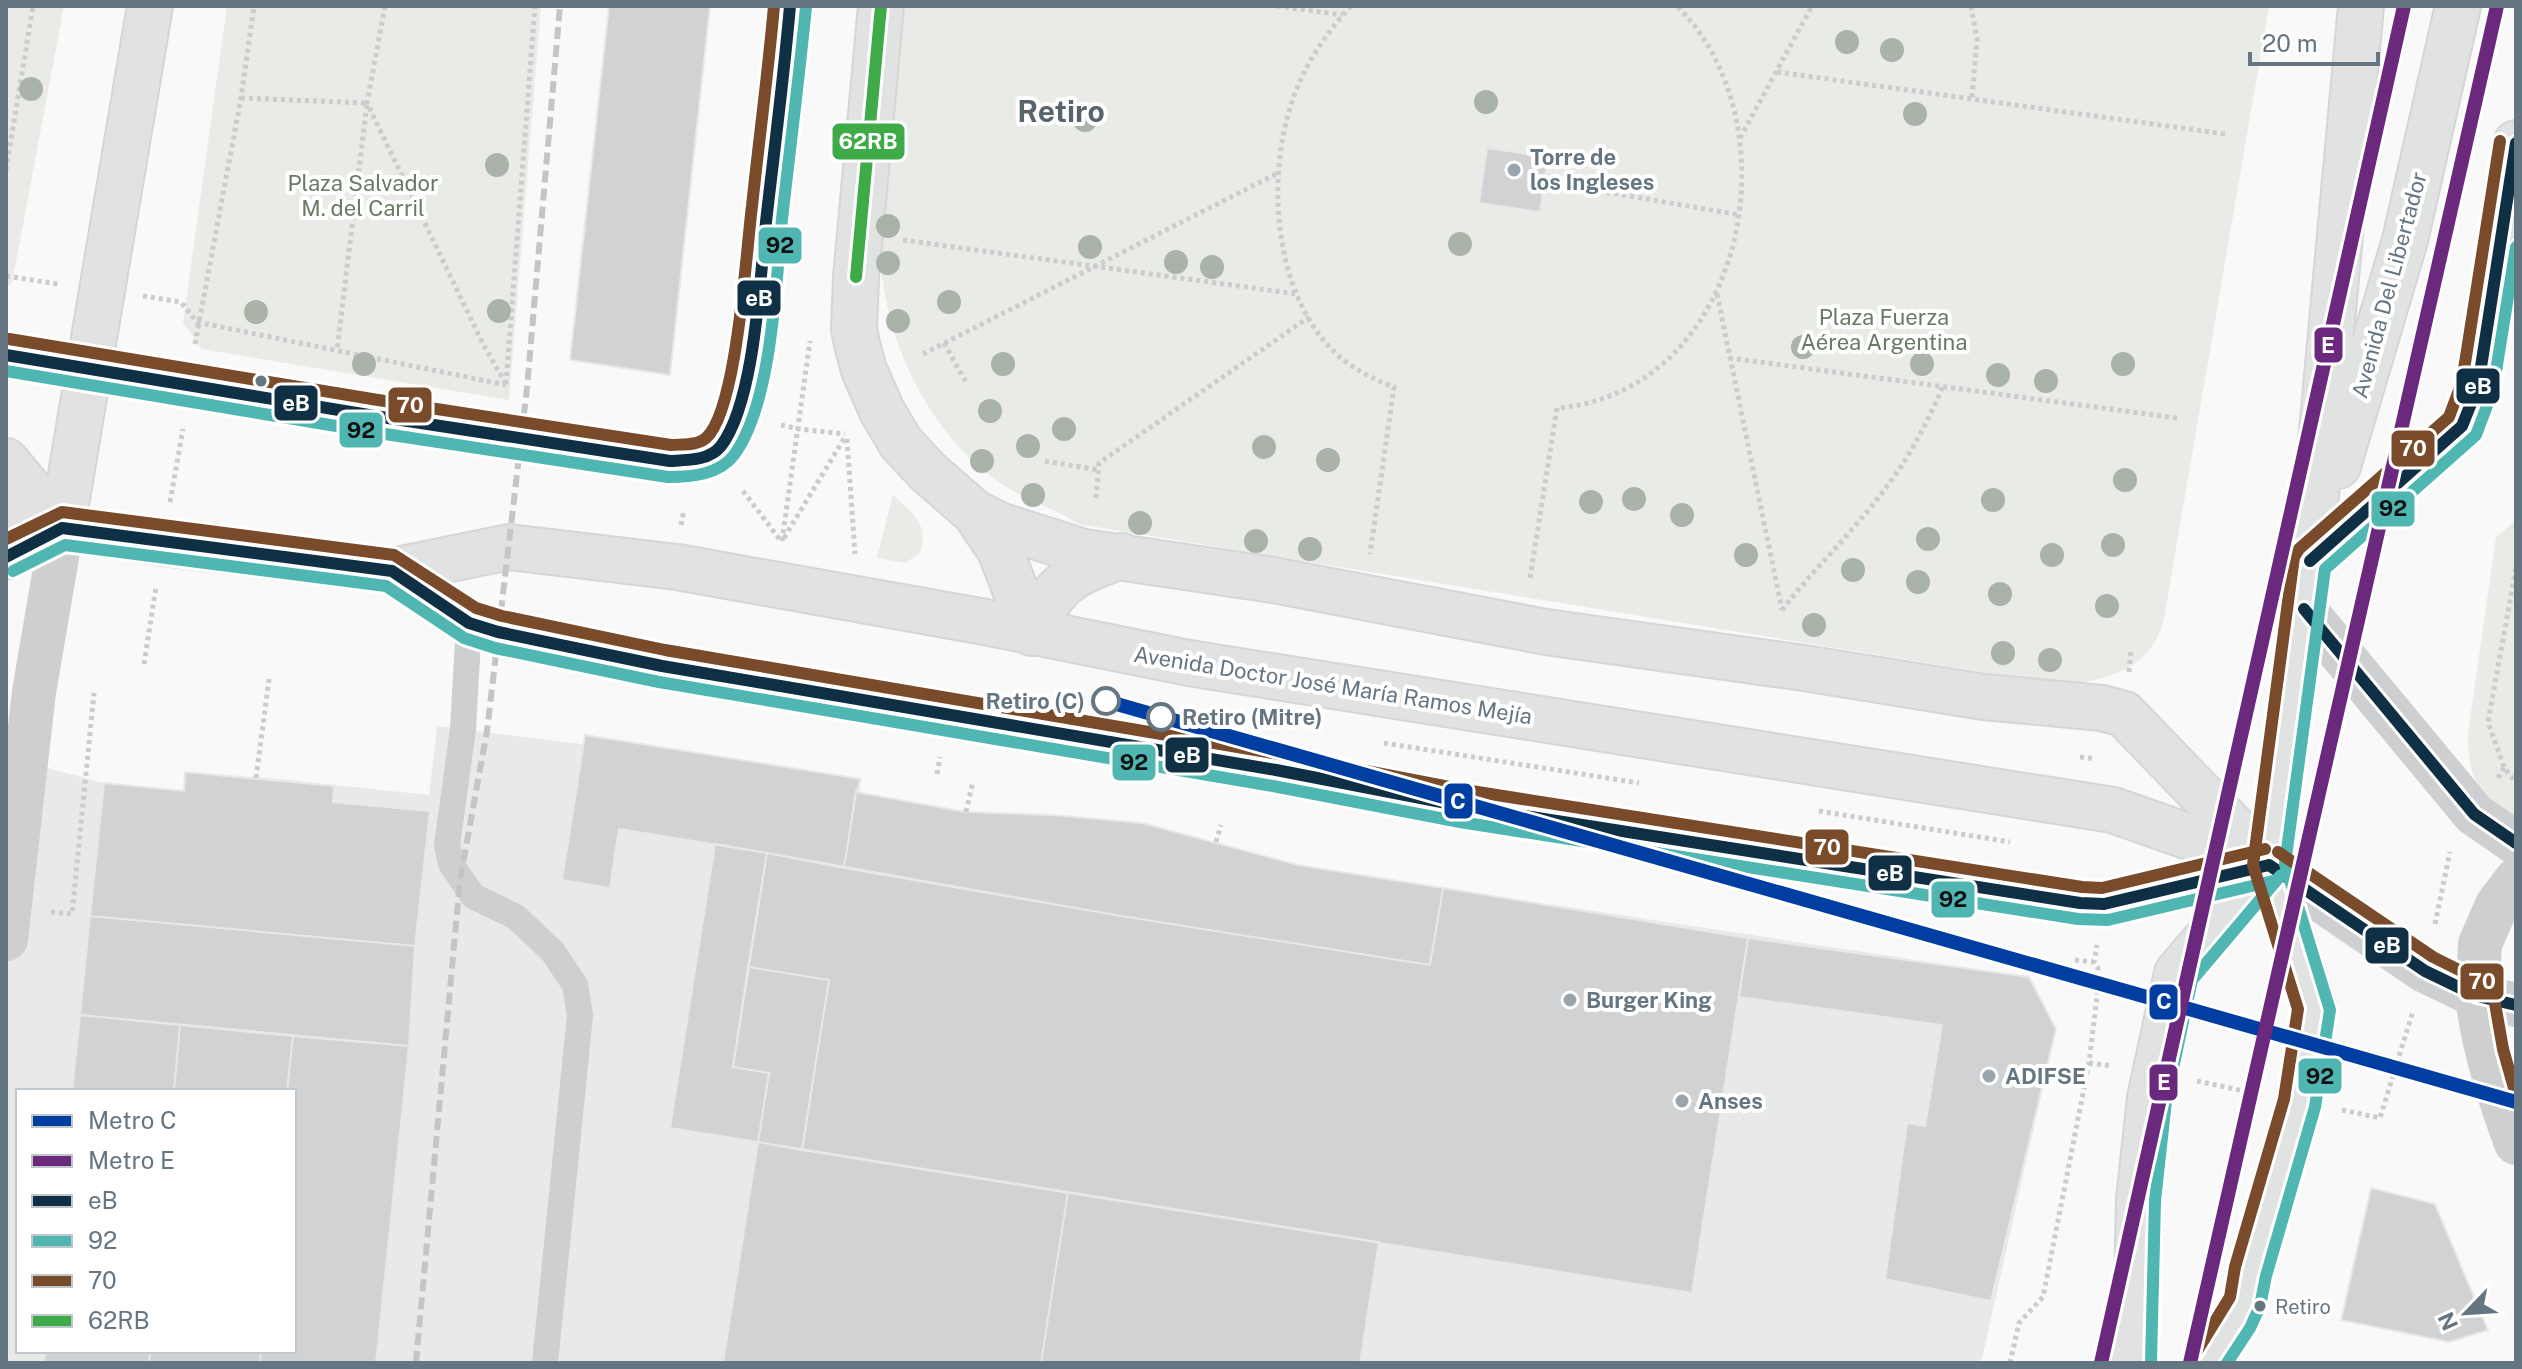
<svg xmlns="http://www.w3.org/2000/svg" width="2522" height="1369" font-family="'Public Sans',sans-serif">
<rect width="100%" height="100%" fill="#f9f9f9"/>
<path fill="#e8e9e9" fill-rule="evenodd" d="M437 726 861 779 859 796 1443 888 2029 977 2056 1029 1981 1363H6V757L104 783 183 791 185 772 278 779 429 795ZM18 1091H294V1351H18Z"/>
<path fill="#e8ebe6" d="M6 6H64L12 283 6 288Z
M227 6H541L509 400 202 349 183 323Z
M902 6H2269L2163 624C2146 672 2111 676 2068 686L1078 524C1054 508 1026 500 1002 484 925 432 880 332 880 241Z
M893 495C912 514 930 523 920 553L905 563 877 558Z
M2516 506V827C2482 796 2467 781 2468 733L2496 537 2513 523Z"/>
<path fill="#d0d2d3" stroke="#e8e8e8" stroke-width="2" d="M609 6H710L670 375 570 360Z
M1487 148 1548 157 1540 212 1479 203Z
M585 735 861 779 856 792 844 868 767 853 619 829 610 888 562 880Z
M185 772 334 786 333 802 430 811 415 946 90 916 104 783 184 791Z
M856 792 966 812 1053 815 1142 823 1298 865 1443 888 1430 965 1115 915 844 868Z
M715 844 767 853 733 1067 769 1073 758 1142 670 1128Z
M767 853 1115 915 1430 965 1443 888 1748 938 1692 1293 802 1150 829 980 748 967Z
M90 916 415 946 409 1046 80 1015Z
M1748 938 2029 977 2056 1029 1991 1301 1885 1279 1907 1123 1925 1126 1942 1025 1739 997Z
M748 967 829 980 802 1150 758 1142 769 1073 733 1067Z
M80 1015 180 1025 174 1091H72Z
M180 1025 293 1036 287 1091H174Z
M293 1036 409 1046 376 1363H260L261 1351H294V1091H287Z
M758 1142 1068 1192 1041 1363H723Z
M2371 1188 2435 1204 2488 1330 2449 1342 2341 1320Z
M1068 1192 1379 1242 1360 1363H1041Z
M45 1351H150L149 1363H44Z
M150 1351H261L260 1363H149Z"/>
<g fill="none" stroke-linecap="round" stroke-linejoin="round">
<defs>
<path id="secondary" d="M881 6 856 277 854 329 857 344 864 370 882 411 901 443 927 471 975 513 1000 550 1032 633
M6 355 375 416 670 461C688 460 708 461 721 446 754 405 760 269 767 213 775 144 784 75 790 6
M6 461 62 528
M975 513 999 525 1084 552 1273 580 1546 632 1804 668 1984 697 2102 708 2124 714 2262 857
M6 520 163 543 392 571 509 547 677 567 985 622 1189 663 2113 810 2269 865
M62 528 150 6
M6 557 62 528
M392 571 469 623 498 632 662 666 1276 770 1462 806 2080 903 2104 904 2269 865
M1032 633C1054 583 1071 573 1122 556"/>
<path id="primary" d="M2338 466 2405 240 2458 6
M2310 561 2462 426 2478 386 2516 143
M2135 1363 2139 1200 2150 1098 2177 973 2269 865
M2208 1363 2237 1319 2245 1302 2250 1272 2300 1102 2314 1008 2269 865 2310 561 2361 6"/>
</defs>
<use href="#secondary" stroke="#d5d6d7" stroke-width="48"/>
<use href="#primary" stroke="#d5d6d7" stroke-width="48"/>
<path stroke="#cbcccd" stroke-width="5" stroke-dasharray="4 4" stroke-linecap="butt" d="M385 6 367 103 483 344 506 384
M1277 6 1342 15
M1351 6C1326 33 1305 64 1293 99 1265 177 1273 300 1341 358 1357 371 1375 380 1394 387L1370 554
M1971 6 1977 39 1972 98
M1777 72 2225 134
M241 98 367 103 337 350
M1740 138 1812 6
M6 170 33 6
M1543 184 1618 194 1740 215
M903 240 1297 294
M6 276 58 284
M1717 294 1782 610
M143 296 181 302 197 322 506 385
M944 343 967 384
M195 344 241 98 254 6
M923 354 1278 173
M1729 358 2177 418
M506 384 535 6
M781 425 799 429 845 434
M847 439 855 554
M1045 461 1099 470
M743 491 781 541
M1096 498 1099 463 1309 317
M170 502 183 429
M681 525 684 510
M784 538 845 437
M782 541 810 341
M2516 568 2488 722 2504 767 2516 783
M1530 578 1557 408C1743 393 1799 127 1677 6
M1782 610C1813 570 1851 534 1882 493 1907 461 1927 424 1943 386
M144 664 156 587
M2129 672 2131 649
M1384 743 1639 783
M2080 757 2095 759
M937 774 940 757
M256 778 269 679
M2498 778 2504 767
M1819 811 2010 842
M966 812 973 781
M1216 842 1221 825
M51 912 72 914 94 693
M2435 924 2450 852
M2075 960 2094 962
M2089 1063 2112 1066
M2197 1081 2258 1094
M2342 1110 2380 1118 2413 1011
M2010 1363 2019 1323 2043 1297 2089 1063 2097 997 2098 968 2094 962 2097 945"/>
<path stroke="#cecfd0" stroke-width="26" d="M469 623 463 729 447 845 451 864 473 896 516 917 553 952 575 985 580 1015 545 1363"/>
<path stroke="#cecfd0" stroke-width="44" d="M2477 996C2483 1047 2498 1095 2516 1143"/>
<path stroke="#cecfd0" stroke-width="44" d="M2304 609 2474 814 2516 843
M2269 865 2425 971 2477 996 2516 1005
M6 939 34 692 62 528
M2477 996 2480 944 2497 905 2516 880"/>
<use href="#secondary" stroke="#e1e2e2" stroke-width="44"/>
<use href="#primary" stroke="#e1e2e2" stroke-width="44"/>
<path stroke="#c3c5c6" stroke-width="6" stroke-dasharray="12 6" stroke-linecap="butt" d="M416 1363 460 880 487 731 527 388 560 6"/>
<defs>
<path id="bus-1" d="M6 355 375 416 670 461C687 460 709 461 721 446 756 400 760 272 767 213 775 144 784 75 790 6
M6 557 62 528 392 571 469 623 498 632 662 666 1276 770 1462 806 2080 903 2104 904 2269 865
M2310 561 2462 426 2478 386 2516 143
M2304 609 2474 814 2516 843
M2269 865 2425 971 2477 996 2516 1005"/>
<path id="bus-2" d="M6 371 372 432 668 477C691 477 719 475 734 455 772 404 776 282 782 219 790 148 799 78 806 7
M13 571 65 545 386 586 464 638 495 648 659 682 1273 786 1460 822 2078 919 2108 920 2273 881
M2151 1363 2155 1201 2166 1101 2192 980 2281 875
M2227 1363 2250 1328 2260 1306 2266 1276 2315 1107 2330 1010 2285 864 2325 569 2476 435 2493 390 2516 247"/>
<path id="bus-3" d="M9 339 378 400 671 445C682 444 697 446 706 438 737 411 746 252 752 206 759 140 768 73 774 6
M6 539 62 512 394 555 476 608 502 616 665 650 1279 754 1465 790 2082 887 2102 888 2265 849
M2278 852 2433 957 2489 985 2493 992 2503 1049 2516 1095
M2195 1354 2230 1297 2235 1267 2284 1099 2298 1009 2253 865 2294 557 2299 549 2449 417 2462 382 2500 141"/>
<path id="bus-4" d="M856 277 881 6"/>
</defs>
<use href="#bus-1" stroke="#fff" stroke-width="18"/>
<use href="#bus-2" stroke="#fff" stroke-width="18"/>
<use href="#bus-3" stroke="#fff" stroke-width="18"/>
<use href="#bus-4" stroke="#fff" stroke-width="18"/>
<use href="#bus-1" stroke="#0f2f44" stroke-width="12"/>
<use href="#bus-2" stroke="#4fb6b1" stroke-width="12"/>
<use href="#bus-3" stroke="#7a4b2a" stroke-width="12"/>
<use href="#bus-4" stroke="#3fab48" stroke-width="12"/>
<defs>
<path id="metro-1" d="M1106 701 2516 1102"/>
<path id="metro-2" d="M2101 1363 2404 6
M2190 1363 2497 6"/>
</defs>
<use href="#metro-1" stroke="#fff" stroke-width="20"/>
<use href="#metro-2" stroke="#fff" stroke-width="20"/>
<use href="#metro-1" stroke="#003ea1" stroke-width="14"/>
<use href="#metro-2" stroke="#6b297e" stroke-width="14"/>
</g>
<g fill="#a9b3a7">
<circle cx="1847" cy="42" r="12"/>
<circle cx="1892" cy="50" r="12"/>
<circle cx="31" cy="89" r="12"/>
<circle cx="1486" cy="102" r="12"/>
<circle cx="1915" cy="114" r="12"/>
<circle cx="1085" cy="120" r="12"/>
<circle cx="497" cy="165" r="12"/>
<circle cx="888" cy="226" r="12"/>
<circle cx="1460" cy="244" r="12"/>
<circle cx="1090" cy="247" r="12"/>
<circle cx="1176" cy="262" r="12"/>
<circle cx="888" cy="263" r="12"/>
<circle cx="1212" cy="267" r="12"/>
<circle cx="949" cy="302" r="12"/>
<circle cx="499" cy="311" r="12"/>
<circle cx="256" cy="312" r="12"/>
<circle cx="898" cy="321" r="12"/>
<circle cx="1803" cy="347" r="12"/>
<circle cx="364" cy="364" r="12"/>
<circle cx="1003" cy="364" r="12"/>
<circle cx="1922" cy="364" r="12"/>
<circle cx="2123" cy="364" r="12"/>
<circle cx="1998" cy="375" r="12"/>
<circle cx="2046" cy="381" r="12"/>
<circle cx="990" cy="411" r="12"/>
<circle cx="1064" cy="429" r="12"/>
<circle cx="1028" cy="446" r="12"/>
<circle cx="1264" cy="447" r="12"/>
<circle cx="1328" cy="460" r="12"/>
<circle cx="982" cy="461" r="12"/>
<circle cx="2125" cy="480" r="12"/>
<circle cx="1033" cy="495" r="12"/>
<circle cx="1634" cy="499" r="12"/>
<circle cx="1993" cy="500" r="12"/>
<circle cx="1591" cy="502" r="12"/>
<circle cx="1682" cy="515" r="12"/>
<circle cx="1140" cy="523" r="12"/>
<circle cx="1928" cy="539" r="12"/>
<circle cx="1256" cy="541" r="12"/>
<circle cx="2113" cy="545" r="12"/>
<circle cx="1310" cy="549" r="12"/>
<circle cx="1746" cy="555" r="12"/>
<circle cx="2052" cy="555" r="12"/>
<circle cx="1853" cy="570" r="12"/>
<circle cx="1918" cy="582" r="12"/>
<circle cx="2000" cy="594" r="12"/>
<circle cx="2107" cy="606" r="12"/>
<circle cx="1814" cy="625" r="12"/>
<circle cx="2003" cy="653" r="12"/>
<circle cx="2050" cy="660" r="12"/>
</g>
<g fill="#99a4ac" stroke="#fff" stroke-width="3">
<circle cx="1514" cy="170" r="8"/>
<circle cx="1570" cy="1000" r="8"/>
<circle cx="1989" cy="1076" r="8"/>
<circle cx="1682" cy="1101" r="8"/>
</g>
<g fill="#657683" stroke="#fff" stroke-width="3">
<circle cx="261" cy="381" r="7"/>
<circle cx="2260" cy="1306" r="7"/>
</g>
<g fill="#fff" stroke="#657683" stroke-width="4">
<circle cx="1106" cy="701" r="13"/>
<circle cx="1161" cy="717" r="13"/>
</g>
<g text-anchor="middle" stroke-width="8" stroke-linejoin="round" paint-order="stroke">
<g font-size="20" fill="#657683" stroke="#fff" text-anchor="start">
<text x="2275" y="1314">Retiro</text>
</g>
<g font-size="22" font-weight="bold" fill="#657683" stroke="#fff" text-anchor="start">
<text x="1530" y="165">Torre de<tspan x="1530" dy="25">los Ingleses</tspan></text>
<text x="1586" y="1008">Burger King</text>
<text x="2005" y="1084">ADIFSE</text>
<text x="1698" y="1109">Anses</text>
</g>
<g font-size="22" fill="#687a64" stroke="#fff">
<text x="363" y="191">Plaza Salvador<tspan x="363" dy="25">M. del Carril</tspan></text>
<text x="1884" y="325">Plaza Fuerza<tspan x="1884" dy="25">Aérea Argentina</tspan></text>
</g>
<g font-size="22" fill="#657683" stroke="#fff">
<text transform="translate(2389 285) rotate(-75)" y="8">Avenida Del Libertador</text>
<text transform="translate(1333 685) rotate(9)" y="8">Avenida Doctor José María Ramos Mejía</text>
</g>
<g font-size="22" font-weight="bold" fill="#657683" stroke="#fff" text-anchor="end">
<text x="1085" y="709">Retiro (C)</text>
<text x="1182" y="725" text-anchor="start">Retiro (Mitre)</text>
</g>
<g font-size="30" font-weight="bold" fill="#57646e" stroke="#fff">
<text x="1061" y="122">Retiro</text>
</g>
</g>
<g stroke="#fff" stroke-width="3">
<rect x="831" y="122" width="75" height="39" rx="8" fill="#3fab48"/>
<rect x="757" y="226" width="46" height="39" rx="8" fill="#4fb6b1"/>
<rect x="736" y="279" width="46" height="38" rx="8" fill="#0f2f44"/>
<rect x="2313" y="326" width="31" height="38" rx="8" fill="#6b297e"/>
<rect x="2455" y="367" width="46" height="38" rx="8" fill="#0f2f44"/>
<rect x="273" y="384" width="46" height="38" rx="8" fill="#0f2f44"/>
<rect x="387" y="386" width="46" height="38" rx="8" fill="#7a4b2a"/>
<rect x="338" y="411" width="46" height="38" rx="8" fill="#4fb6b1"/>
<rect x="2390" y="429" width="46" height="39" rx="8" fill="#7a4b2a"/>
<rect x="2370" y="490" width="46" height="38" rx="8" fill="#4fb6b1"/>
<rect x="1164" y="736" width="46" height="38" rx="8" fill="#0f2f44"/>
<rect x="1111" y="743" width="46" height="39" rx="8" fill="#4fb6b1"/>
<rect x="1443" y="782" width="31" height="38" rx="8" fill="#003ea1"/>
<rect x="1804" y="828" width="46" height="38" rx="8" fill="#7a4b2a"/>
<rect x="1867" y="854" width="46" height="38" rx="8" fill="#0f2f44"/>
<rect x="1930" y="880" width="46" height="39" rx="8" fill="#4fb6b1"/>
<rect x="2364" y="926" width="46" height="39" rx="8" fill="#0f2f44"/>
<rect x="2459" y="962" width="46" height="39" rx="8" fill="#7a4b2a"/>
<rect x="2148" y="983" width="31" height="38" rx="8" fill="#003ea1"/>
<rect x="2297" y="1057" width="46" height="38" rx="8" fill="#4fb6b1"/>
<rect x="2148" y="1063" width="31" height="39" rx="8" fill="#6b297e"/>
</g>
<g font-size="22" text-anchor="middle" font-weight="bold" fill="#fff">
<text x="868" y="149">62RB</text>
<text x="759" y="306">eB</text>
<text x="2328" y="353">E</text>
<text x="2478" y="394">eB</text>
<text x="296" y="411">eB</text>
<text x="410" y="413">70</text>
<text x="2413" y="456">70</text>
<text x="1187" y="763">eB</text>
<text x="1458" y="809">C</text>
<text x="1827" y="855">70</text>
<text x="1890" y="881">eB</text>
<text x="2387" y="953">eB</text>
<text x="2482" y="989">70</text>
<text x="2164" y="1009">C</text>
<text x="2164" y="1090">E</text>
</g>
<g font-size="22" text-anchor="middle" font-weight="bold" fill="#111">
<text x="780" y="253">92</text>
<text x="361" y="438">92</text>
<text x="2393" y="516">92</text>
<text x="1134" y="770">92</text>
<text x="1953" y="907">92</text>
<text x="2320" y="1084">92</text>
</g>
<rect width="2522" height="1369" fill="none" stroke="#657683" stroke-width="16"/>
<rect x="16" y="1089" width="280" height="264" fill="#ffffff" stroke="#c1c8cd" stroke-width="2"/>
<rect x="32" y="1115" width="40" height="12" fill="#003ea1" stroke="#c1c8cd" stroke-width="2"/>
<text x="88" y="1129" font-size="24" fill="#657683">Metro C</text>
<rect x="32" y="1155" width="40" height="12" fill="#6b297e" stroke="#c1c8cd" stroke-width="2"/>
<text x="88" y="1169" font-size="24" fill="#657683">Metro E</text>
<rect x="32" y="1195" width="40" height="12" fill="#0f2f44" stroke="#c1c8cd" stroke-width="2"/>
<text x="88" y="1209" font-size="24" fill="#657683">eB</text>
<rect x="32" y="1235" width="40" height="12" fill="#4fb6b1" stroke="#c1c8cd" stroke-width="2"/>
<text x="88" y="1249" font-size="24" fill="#657683">92</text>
<rect x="32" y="1275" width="40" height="12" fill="#7a4b2a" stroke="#c1c8cd" stroke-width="2"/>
<text x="88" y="1289" font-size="24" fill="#657683">70</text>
<rect x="32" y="1315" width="40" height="12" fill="#3fab48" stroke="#c1c8cd" stroke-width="2"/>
<text x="88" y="1329" font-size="24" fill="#657683">62RB</text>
<g transform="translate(2466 1313) rotate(245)" stroke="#ffffff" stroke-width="6" paint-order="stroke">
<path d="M0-6L14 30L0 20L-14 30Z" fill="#657683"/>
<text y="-12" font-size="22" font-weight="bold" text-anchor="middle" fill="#657683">N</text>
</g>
<path d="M2250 52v12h128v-12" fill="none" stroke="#657683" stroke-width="4"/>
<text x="2262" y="52" font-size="24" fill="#657683" stroke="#ffffff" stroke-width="6" paint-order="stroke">20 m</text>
</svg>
